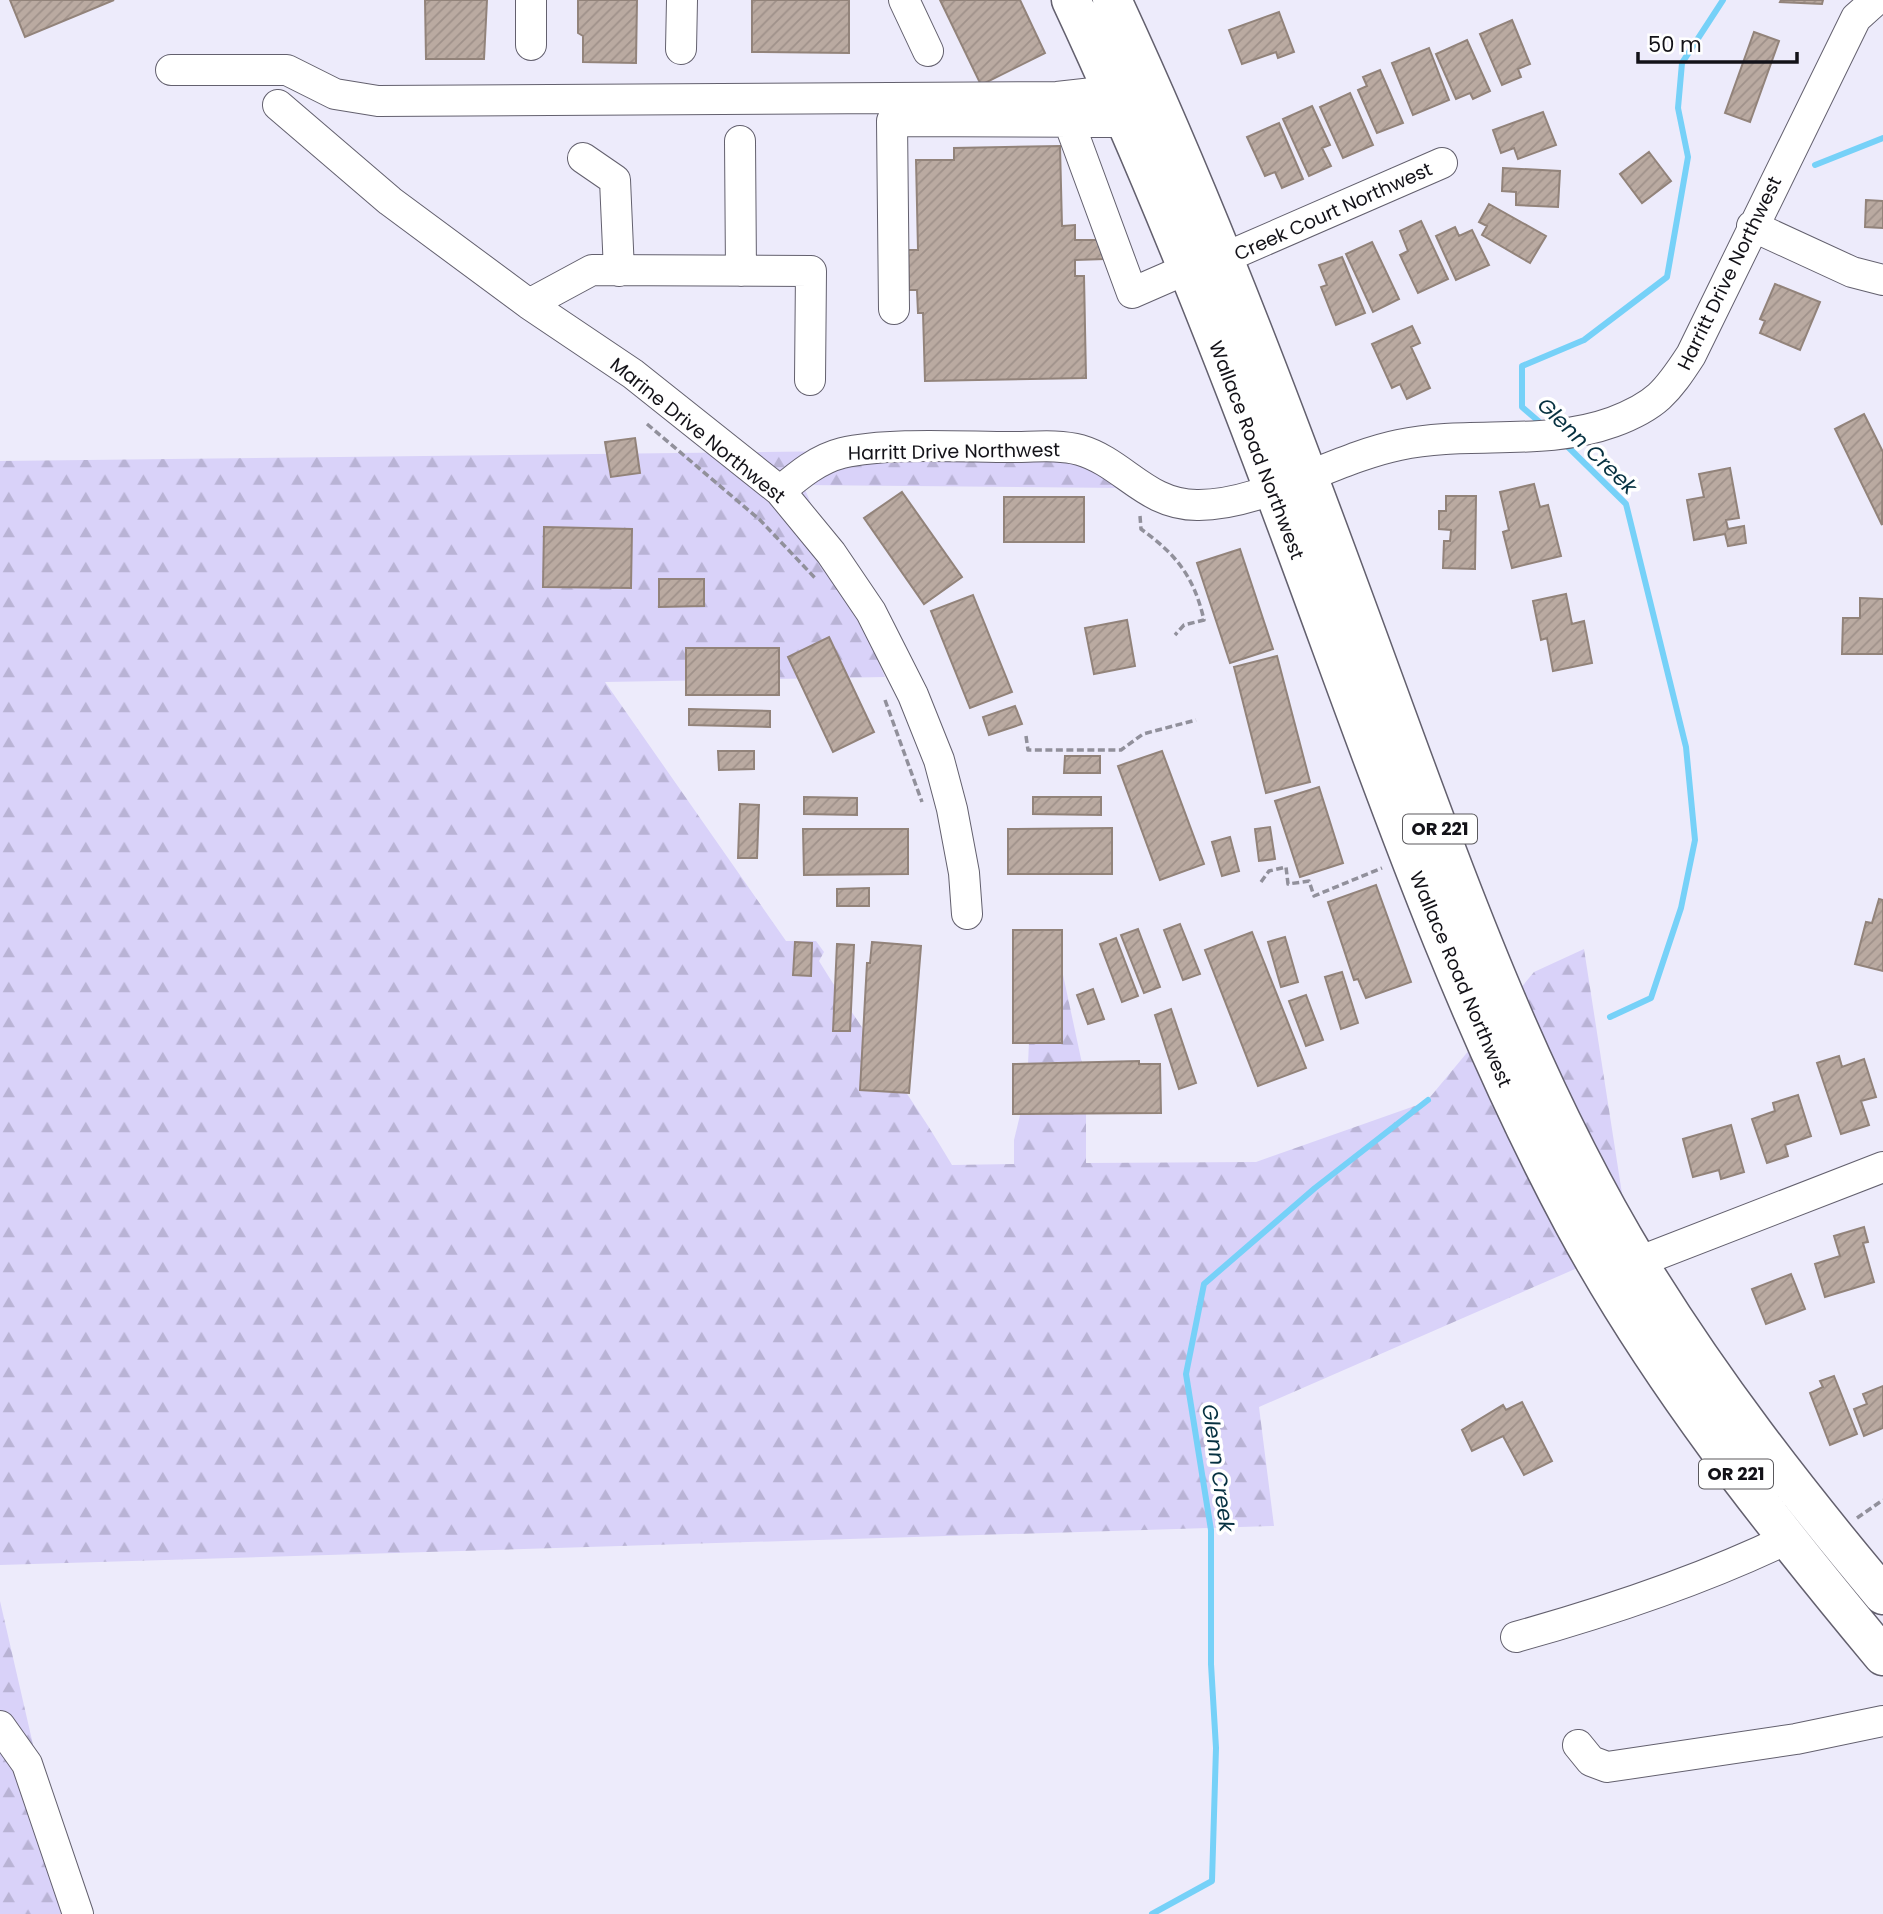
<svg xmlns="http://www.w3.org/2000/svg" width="1883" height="1914" font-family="Poppins,sans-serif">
<defs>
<pattern id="forest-firs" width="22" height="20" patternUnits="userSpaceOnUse" patternTransform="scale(1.75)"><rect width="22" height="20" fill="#d9d2f9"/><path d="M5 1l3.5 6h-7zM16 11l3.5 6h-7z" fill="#b9b3d5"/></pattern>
<pattern id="building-hatch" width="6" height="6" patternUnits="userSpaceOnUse" patternTransform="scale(1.75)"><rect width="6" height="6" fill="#baaaa1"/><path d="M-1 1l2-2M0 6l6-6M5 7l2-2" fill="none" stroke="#9f918a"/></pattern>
</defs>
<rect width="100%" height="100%" fill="#edebfb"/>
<path fill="url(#forest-firs)" d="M1108 448 1126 488 803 485 885 677 605 682 786 941H816L824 952 819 961C862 1031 911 1095 952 1165L1014 1164V1140L1027 1086 1030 1020 1059 956 1086 1082V1163L1256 1162 1426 1102 1534 972 1584 949 1630 1245 1259 1407 1274 1526 0 1565V461Z
M0 1601 72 1914H0Z"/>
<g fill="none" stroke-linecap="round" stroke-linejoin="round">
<path stroke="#76d1f8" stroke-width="6" d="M1815 165 1883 138
M1543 425 1522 407V366L1584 340 1667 277 1688 157 1678 108 1682 63 1723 0
M1565 444 1626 504 1686 747 1695 840 1681 908 1651 998 1610 1017
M1152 1914 1212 1881 1216 1748 1211 1664V1530L1186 1374 1204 1284 1315 1188 1428 1100"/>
</g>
<path fill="url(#building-hatch)" stroke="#92837a" stroke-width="2" d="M10 0H114L25 37Z
M425 0H487L484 59H426Z
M578 0H637L636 63 583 62V36L578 33Z
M752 0H849V53L752 52Z
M940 0H1020L1045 53 981 85Z
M1781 0H1823L1822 4 1780 2Z
M1279 12 1294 52 1278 58 1276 52 1242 64 1229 30Z
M1512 20 1530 64 1518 69 1521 77 1502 85 1480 34Z
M1754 32 1779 41 1750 122 1725 113Z
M1467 40 1490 91 1473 99 1470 93 1456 99 1436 54Z
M1429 48 1449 100 1413 115 1392 63Z
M1380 70 1403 123 1377 133 1358 90 1367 86 1363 77Z
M1350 93 1373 145 1343 158 1320 107Z
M1312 106 1330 145 1322 148 1331 166 1309 176 1283 119Z
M1543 112 1556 145 1518 159 1514 148 1501 153 1493 130Z
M1279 123 1303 179 1282 188 1275 172 1265 176 1247 137Z
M1060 146 1062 226 1075 225V240H1104V259L1075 260V276H1084L1086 378 925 381 923 313H918L917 290H909L908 250H918L916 160H954V148Z
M1649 152 1671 181 1642 203 1620 174Z
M1503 168 1560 171 1558 207 1516 205V192L1502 191Z
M1866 200 1883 201V228L1865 227Z
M1489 204 1546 236 1530 263 1482 235 1487 226 1479 222Z
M1421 221 1448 279 1418 293 1400 255 1408 251 1400 231Z
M1455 227 1459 236 1472 230 1489 265 1456 280 1436 236Z
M1372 242 1399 299 1373 312 1346 254Z
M1342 257 1365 313 1336 325 1321 287 1327 285 1319 265Z
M1775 284 1820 302 1800 350 1760 333 1765 321 1760 319Z
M1412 326 1420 343 1411 347 1430 388 1407 399 1400 384 1392 388 1372 344Z
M1864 414 1883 452 1882 525 1835 429Z
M635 438 640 473 611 477 605 442Z
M1730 468 1739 518 1726 520 1728 529 1744 526 1746 543 1728 546 1725 534 1694 540 1687 500 1704 497 1699 474Z
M1534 484 1540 507 1548 505 1561 556 1512 568 1503 532 1509 530 1500 492Z
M902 492 962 577 924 604 864 518Z
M1446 496H1476L1475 569 1443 568 1444 541H1450L1451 530 1439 529V511H1446Z
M1004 497H1084V542H1004Z
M544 527 632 529 631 588 543 587Z
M1240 549 1273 649 1230 663 1197 563Z
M659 579H704V606L659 607Z
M1566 594 1572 624 1584 621 1592 663 1553 671 1547 638 1541 640 1533 601Z
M973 595 1012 692 970 708 931 611Z
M1860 598 1883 599V654H1842L1843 618H1860Z
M1127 620 1135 666 1094 674 1085 628Z
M829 637 874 732 833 752 788 657Z
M686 648H779V695H686Z
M1277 656 1310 782 1266 793 1234 667Z
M1015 706 1022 724 989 735 983 717Z
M689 709 770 711V727L689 725Z
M718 751H754V769L719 770Z
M1162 751 1204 864 1160 880 1118 766Z
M1065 756H1100V773H1064Z
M1319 787 1343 863 1300 877 1275 801Z
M804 797 857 798V815L804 814Z
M1033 797H1101V815L1033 814Z
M740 804 759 805 757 858H738Z
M1270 827 1275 859 1259 861 1255 829Z
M1112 828V874H1008V829Z
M803 829H908V874L804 875Z
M1230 837 1239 871 1222 876 1212 842Z
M1376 885 1411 982 1366 998 1358 979 1354 980 1328 902Z
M869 888V906H837V889Z
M1879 899 1883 900V971L1855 964 1866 922 1872 923Z
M1180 924 1200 974 1183 980 1164 930Z
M1138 929 1160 987 1144 993 1121 935Z
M1013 930H1062V1043H1013Z
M1252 932 1306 1068 1258 1086 1205 950Z
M1285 937 1298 982 1281 987 1268 942Z
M1116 938 1138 996 1122 1002 1100 944Z
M795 942 812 943 811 976 793 975Z
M872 942 921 946 909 1093 860 1090 867 963H870Z
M837 944 854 945 850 1031H833Z
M1342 972 1358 1023 1341 1029 1325 977Z
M1093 989 1104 1019 1088 1024 1077 995Z
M1306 995 1323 1040 1306 1046 1289 1001Z
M1171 1009 1196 1083 1179 1089 1155 1015Z
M1839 1056 1842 1067 1864 1059 1876 1097 1861 1101 1869 1125 1841 1134 1817 1063Z
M1139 1061V1064H1160L1161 1113 1013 1114V1064Z
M1798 1095 1811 1136 1785 1145 1788 1156 1767 1163 1752 1119 1775 1111 1773 1103Z
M1731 1125 1744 1172 1721 1179 1719 1170 1693 1177 1683 1139Z
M1864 1227 1868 1242 1863 1243 1874 1282 1825 1297 1815 1264 1840 1256 1834 1236Z
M1791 1274 1805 1309 1766 1324 1752 1289Z
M1834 1376 1857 1434 1830 1445 1810 1393 1823 1387 1820 1381Z
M1883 1386V1428L1864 1436 1854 1409 1867 1404 1863 1394Z
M1522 1402 1552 1461 1524 1475 1503 1436 1472 1451 1462 1430 1503 1405 1506 1410Z"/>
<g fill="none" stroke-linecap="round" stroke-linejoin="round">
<defs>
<path id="minor" d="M531 0V45
M904 0 928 51
M681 49 682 0
M171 70H287L335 94 378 101 1057 97 1111 91
M278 105 390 201 529 304 633 374 780 491 831 553 871 612 913 695 939 760 952 809 964 873 967 914
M1069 122 1132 293 1187 269
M740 141 741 271
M583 158 615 180 619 271
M1752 226 1852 272 1883 280
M1224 258 1442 163
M529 304 592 270 811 271 810 380
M894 309 892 121 1125 122
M780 491C799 475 818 459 842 453 888 442 963 447 1011 447 1033 447 1059 444 1080 450 1124 463 1146 505 1197 505 1260 506 1335 458 1399 445 1469 430 1544 447 1613 422 1656 406 1667 392 1691 355L1856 18 1876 0
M1619 1273 1638 1262 1883 1167
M1516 1637C1609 1611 1700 1581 1787 1539
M0 1726 27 1764 78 1914
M1578 1745 1591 1761 1607 1767 1796 1739 1883 1721"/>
<path id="major" d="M1071 0C1146 160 1212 326 1274 491 1367 738 1449 991 1574 1224 1659 1381 1769 1519 1883 1656
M1112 0C1213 217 1296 441 1378 665 1453 869 1526 1078 1639 1264 1711 1382 1795 1490 1883 1595"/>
</defs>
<use href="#minor" stroke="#63606e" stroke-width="32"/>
<use href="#major" stroke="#63606e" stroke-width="41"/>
<path stroke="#91909b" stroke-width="3.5" stroke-dasharray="7 3.5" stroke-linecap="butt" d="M647 424 760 520 816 579
M1140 516 1141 529C1177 555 1194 577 1204 620L1184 625 1175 635
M885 700 922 802
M1026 736 1028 750H1121L1143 734 1196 720
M1261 882 1269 871 1286 867 1288 884 1309 881 1314 896 1382 868
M1857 1518 1883 1500"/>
<use href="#minor" stroke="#fff" stroke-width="30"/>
<use href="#major" stroke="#fff" stroke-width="38"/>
</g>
<g text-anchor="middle" stroke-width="7" stroke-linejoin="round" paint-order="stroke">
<g fill="#fff" stroke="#5a595d" stroke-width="2">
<rect x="1403" y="814.5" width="74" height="29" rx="5"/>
<rect x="1699" y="1459.5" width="74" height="29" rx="5"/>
</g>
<g font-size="18" font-weight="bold" fill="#131218">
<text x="1440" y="835">OR 221</text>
<text x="1736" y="1480">OR 221</text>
</g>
<g font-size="19" fill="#131218" stroke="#fff">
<text transform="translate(1333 211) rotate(-24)" y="7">Creek Court Northwest</text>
<text transform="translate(1729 273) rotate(-64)" y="7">Harritt Drive Northwest</text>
<text transform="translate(698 430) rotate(39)" y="7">Marine Drive Northwest</text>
<text transform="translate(1257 450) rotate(69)" y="7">Wallace Road Northwest</text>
<text transform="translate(954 451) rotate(-1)" y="7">Harritt Drive Northwest</text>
<text transform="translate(1461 979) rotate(67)" y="7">Wallace Road Northwest</text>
</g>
<g font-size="21" font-style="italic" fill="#063141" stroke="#fff">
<text transform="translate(1587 446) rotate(44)" y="7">Glenn Creek</text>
<text transform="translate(1218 1468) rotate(82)" y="7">Glenn Creek</text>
</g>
</g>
<path d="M1638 52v10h159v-10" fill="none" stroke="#131218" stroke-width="3.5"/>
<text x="1648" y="52" font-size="21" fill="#131218" stroke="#ffffff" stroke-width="5" paint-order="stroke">50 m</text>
</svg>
